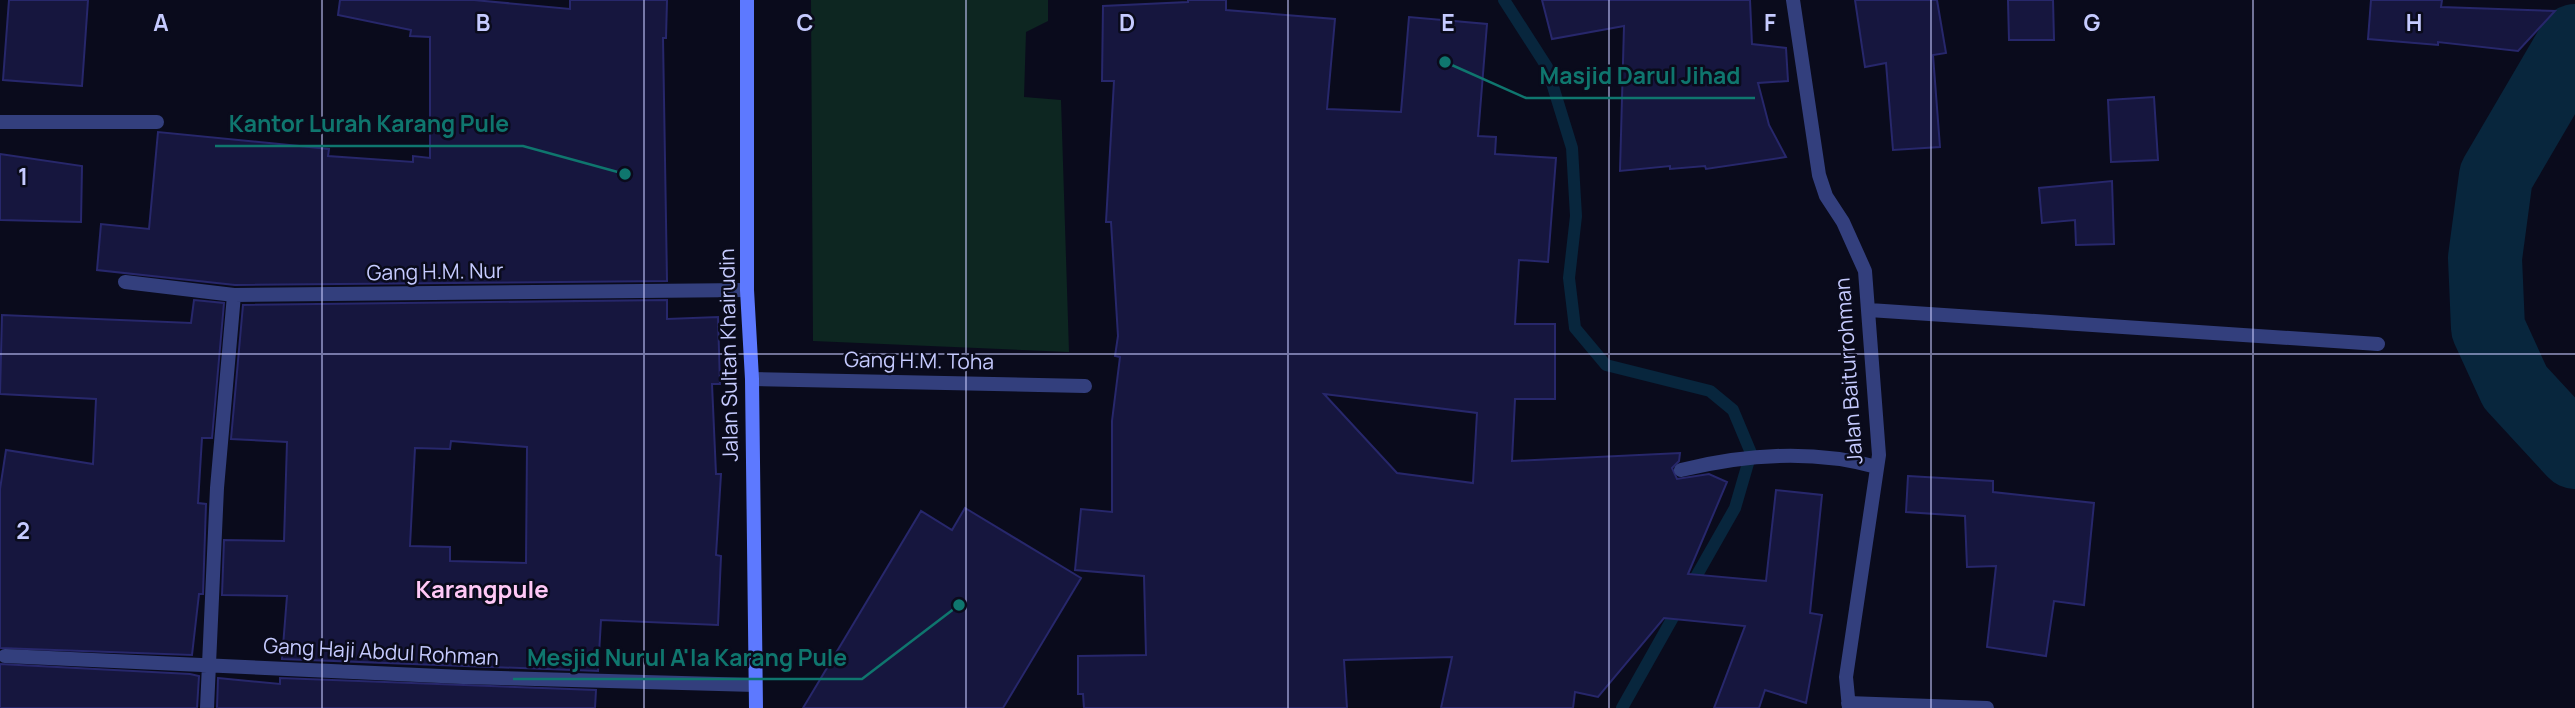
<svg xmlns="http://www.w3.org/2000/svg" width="2575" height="708" font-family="Manrope,sans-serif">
<rect width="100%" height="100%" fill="#0a0b1c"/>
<path fill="#0d2621" d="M811 0H1048V21L1026 32 1024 97 1061 100 1069 352 813 341Z"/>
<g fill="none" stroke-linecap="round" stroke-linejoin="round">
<path stroke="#08263d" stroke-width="12" d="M1504 0 1547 67 1572 148 1576 216 1569 278 1575 328 1606 365 1710 391 1733 410 1751 453 1735 508 1689 589
M1622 708 1680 605"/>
<path stroke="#08263d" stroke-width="74" d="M2575 41 2496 176 2485 258 2488 328 2515 387 2575 452"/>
</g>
<path fill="#16163e" stroke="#27276b" stroke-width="2" fill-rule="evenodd" d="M9 0H88L82 86 3 80Z
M340 0H474L570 9V0H667L666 38H663L667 281 235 285 97 270 101 224 149 229 158 132 329 149 328 156 413 162V156L430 158V37L410 36 411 30 338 15Z
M1188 0H1226V10L1335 19 1327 109 1401 112 1409 17 1487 24 1478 136 1496 137 1495 154 1556 158 1548 262 1519 260 1515 324H1555V399H1515L1512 461 1680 453 1679 461 1672 468 1677 479 1709 474 1727 482 1688 574 1766 581 1776 490 1822 495 1810 613 1822 615 1806 703 1765 690 1759 708H1714L1745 626 1664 618 1598 697 1575 692 1573 708H1441L1452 657 1344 660 1347 708H1084L1083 694H1078V656L1146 655 1144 576 1075 570 1081 509 1112 512V421L1120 357 1115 356 1118 336 1111 222H1106L1114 81H1102L1103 6 1188 2ZM1324 394 1477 413 1473 483 1397 473Z
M1542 0H1750L1752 44 1786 48 1788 81 1758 83 1769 125 1786 157 1706 169 1705 166 1670 169V166L1620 171 1624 26 1552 39Z
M1855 0H1937L1946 53 1933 55 1940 147 1893 150 1886 63 1865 67Z
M2008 0H2053L2054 40H2009Z
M2371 0H2442L2441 7 2555 11 2518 51 2438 42V45L2368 39Z
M2154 97 2158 160 2111 162 2108 100Z
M0 154 82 166 81 222 0 220Z
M2112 181 2114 244 2076 245 2075 220 2042 223 2039 188Z
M194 300 224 303 212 438H202L198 503 206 504 203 594H199L192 655 0 648V489L6 450 93 464 96 399 0 394 2 315 191 323Z
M667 300V319L718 317 720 384H712L716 474H721L716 555 721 556 718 625 601 620 598 671 282 659 287 596 222 595 224 540 284 541 287 442 231 439 243 305ZM451 441 527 447 526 563 450 561V547L410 546 415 448 450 449Z
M1908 476 1993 481V492L2094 503 2084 605 2054 601 2046 656 1987 647 1996 566 1967 567 1965 516 1906 512Z
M965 508 1081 578 1003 708H803L921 511 952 530Z
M0 664 190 674 199 676 197 708H0Z
M218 678 280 684V678L596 690 595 708H217Z"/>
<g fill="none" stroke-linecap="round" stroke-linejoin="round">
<path stroke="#333f7d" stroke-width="14" d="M1793 0 1819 175 1826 196 1843 222 1865 271 1879 455 1846 677 1849 708
M0 122H157
M125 282 234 295 747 290
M1869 310 2378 344
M752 379 1085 386
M1681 470C1746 454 1812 449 1877 467
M5 656 463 677 755 685
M1848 703 1987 708
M207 708 217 488 234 295"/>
<path stroke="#5d79ff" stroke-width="14" d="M747 0V290L752 379 756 708"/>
</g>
<path fill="none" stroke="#c6cbff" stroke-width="2" stroke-opacity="0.55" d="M322 0V708M644 0V708M966 0V708M1288 0V708M1609 0V708M1931 0V708M2253 0V708M0 354H2575"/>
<g text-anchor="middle" stroke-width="5" stroke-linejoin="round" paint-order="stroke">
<g font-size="21" fill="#c6cbff" stroke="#0a0b1c">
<text transform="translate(435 272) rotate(-1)" y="7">Gang H.M. Nur</text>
<text transform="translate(729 355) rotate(-91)" y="7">Jalan Sultan Khairudin</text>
<text transform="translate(919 361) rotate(1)" y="7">Gang H.M. Toha</text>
<text transform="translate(1849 371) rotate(-94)" y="7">Jalan Baiturrohman</text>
<text transform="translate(381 652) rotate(3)" y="7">Gang Haji Abdul Rohman</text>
</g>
<g font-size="24" font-weight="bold" fill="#ffc8f6" stroke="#0a0b1c">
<text x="482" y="598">Karangpule</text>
</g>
</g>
<g font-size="23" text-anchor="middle" font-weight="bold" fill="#c6cbff" stroke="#0a0b1c" stroke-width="5" stroke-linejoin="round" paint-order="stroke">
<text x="161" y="31">A</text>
<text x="483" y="31">B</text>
<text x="805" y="31">C</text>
<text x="1127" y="31">D</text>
<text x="1448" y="31">E</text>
<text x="1770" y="31">F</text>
<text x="2092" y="31">G</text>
<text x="2414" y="31">H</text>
<text x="23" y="185">1</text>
<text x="23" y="539">2</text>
</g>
<path fill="none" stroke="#0f766e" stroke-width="2.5" d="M1445 62L1526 98H1755M625 174L523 146H215M959 605L862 679H513"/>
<g fill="#0f766e" stroke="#0a0b1c" stroke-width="2.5">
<circle cx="1445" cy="62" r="7"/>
<circle cx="625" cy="174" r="7"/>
<circle cx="959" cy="605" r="7"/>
</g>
<g font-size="23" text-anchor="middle" font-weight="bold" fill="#0f766e" stroke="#0a0b1c" stroke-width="5" stroke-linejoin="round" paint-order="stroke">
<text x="1640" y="84">Masjid Darul Jihad</text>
<text x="369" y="132">Kantor Lurah Karang Pule</text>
<text x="687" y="666">Mesjid Nurul A'la Karang Pule</text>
</g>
</svg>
